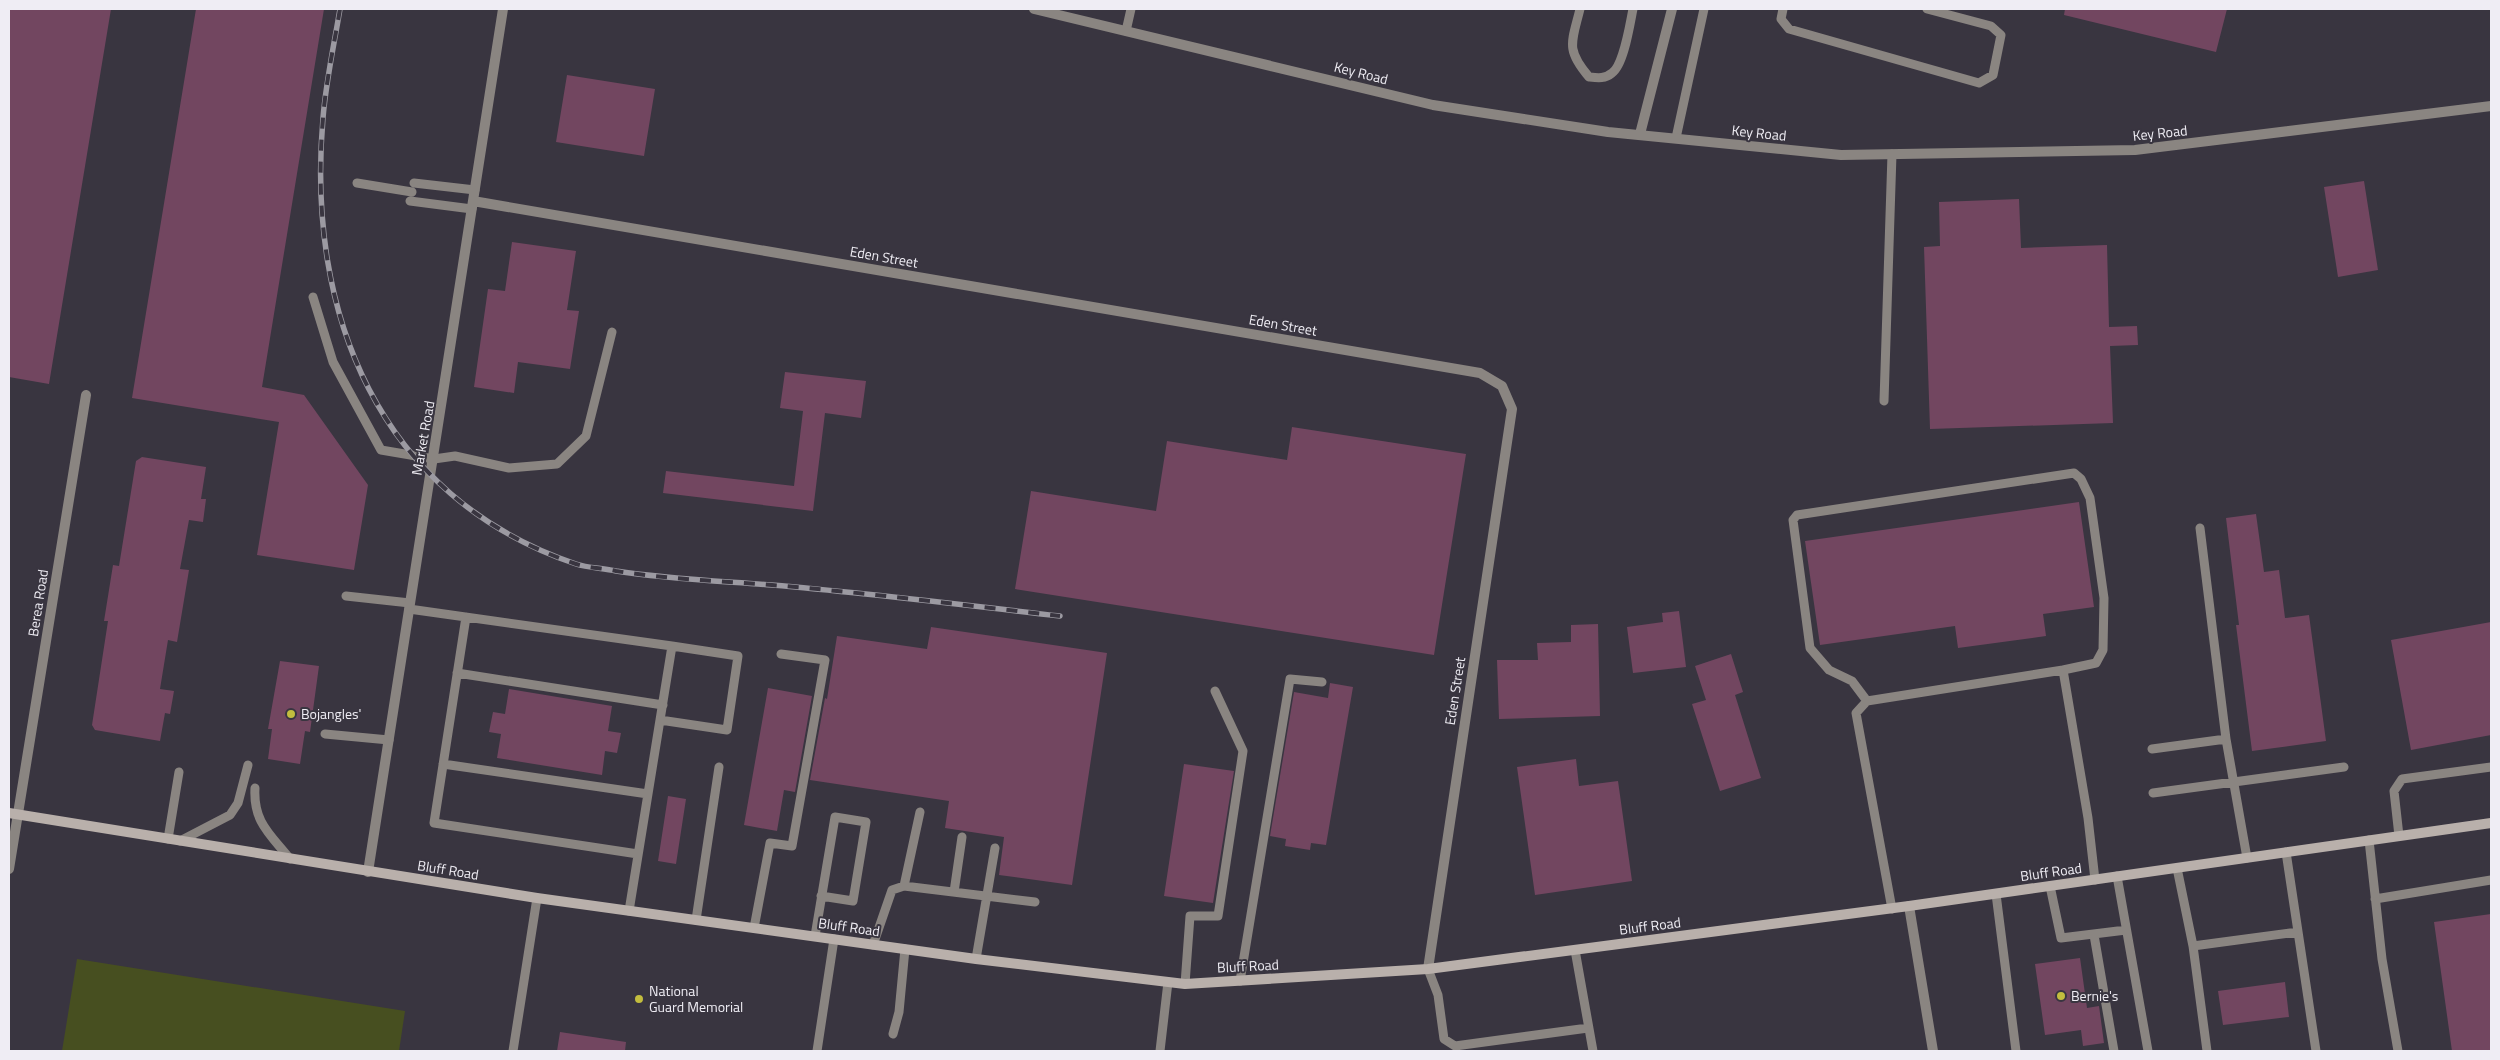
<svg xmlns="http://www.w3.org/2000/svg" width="2500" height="1060" font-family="'Titillium Web',sans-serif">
<rect width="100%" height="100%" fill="#393540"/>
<path fill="#474f20" d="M77 959 405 1011 399 1051H62Z"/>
<path fill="#724660" d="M9 9H111L49 384 9 377Z
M196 9H324L262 387 304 395 368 485 354 570 257 555 279 422 132 398Z
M2065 9H2227L2216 52 2064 15Z
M567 75 655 89 644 156 556 142Z
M2364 181 2378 270 2338 277 2324 187Z
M2019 199 2021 248 2107 245 2109 327 2137 326 2138 345 2110 346 2113 423 1930 429 1924 247 1940 246 1939 202Z
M512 242 576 251 567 310 579 311 570 369 518 362 514 393 474 387 488 289 505 291Z
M785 372 866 381 861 418 825 413 813 511 663 493 666 471 794 486 803 411 780 408Z
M1292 427 1466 454 1434 655 1015 589 1031 491 1156 511 1167 441 1287 460Z
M142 457 206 467 201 499H206L203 522 189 520 180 569 189 570 177 642 168 640 160 689 174 691 170 714 165 713 160 741 95 730 92 725 108 621H104L113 565 119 566 136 461Z
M2079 502 2094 607 2043 614 2046 636 1958 648 1955 626 1820 645 1805 541Z
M2256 514 2264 572 2279 570 2285 618 2309 615 2326 741 2252 751 2236 625H2239L2226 518Z
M1679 611 1686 667 1633 673 1627 627 1663 622 1662 613Z
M2491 622V735L2411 750 2391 640Z
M1598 624 1600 716 1499 719 1497 660H1538L1537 643 1571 642V625Z
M931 627 1107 653 1072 885 999 875 1004 837 945 828 949 801 810 780 825 698 827 699 837 636 927 649Z
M1731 654 1743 692 1735 695 1761 778 1720 791 1692 704 1706 700 1695 666Z
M280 661 319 666 310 732 305 731 300 764 268 759 272 729H268Z
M1330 683 1353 687 1326 845 1311 843 1310 850 1285 846 1286 839 1270 836 1294 692 1328 698Z
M768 688 812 696 795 792 784 790 777 831 744 825Z
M509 689 612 706 608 731 621 733 617 753 605 751 602 775 497 758 501 734 489 732 493 712 505 714Z
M1576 759 1579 786 1618 781 1632 881 1535 895 1517 767Z
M1184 764 1234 771 1213 903 1164 896Z
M668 796 686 799 676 864 658 861Z
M2491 914V1051H2452L2434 922Z
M2080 958 2087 1008 2099 1006 2104 1043 2083 1046 2081 1030 2045 1035 2035 964Z
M2285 982 2289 1017 2223 1025 2218 991Z
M560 1032 626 1042 625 1051H557Z"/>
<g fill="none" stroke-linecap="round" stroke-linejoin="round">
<path stroke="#8a8581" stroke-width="9" d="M1580 9C1572 42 1565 49 1589 77 1598 78 1605 79 1612 73 1624 65 1630 23 1633 9
M1783 9 1781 19 1789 29 1979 83 1993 75 2001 35 1991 26 1927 9
M1126 31 1131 9
M1676 138 1704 9
M357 183 412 192
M414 183 475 190
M410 201 472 209
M313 297 333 362 381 450 434 459 455 456 509 468 557 464 586 436 612 332
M1884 401 1892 154
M2200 528 2226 739
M346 596 410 603
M409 609 672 646 629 911
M466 617 434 823 638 854
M457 673 663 705
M1867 701 1852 681 1829 670 1810 648 1793 520 1797 515 2074 473 2081 479 2090 498 2104 598 2103 650 2096 663 2063 670
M660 720 727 730 738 656 672 646
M325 734 389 740
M2152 749 2226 739 2247 858
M443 764 648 794
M255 788C253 822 270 834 290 859
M2153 793 2344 767
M2399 836 2394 791 2402 779 2491 767
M168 839 179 772
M2369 840 2382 959 2398 1051
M180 841 230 815 238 803 248 765
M2286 852 2316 1051
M2177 868 2193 946 2207 1051
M2117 876 2148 1051
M904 886 1035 902
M2050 886 2061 938 2126 930
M954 892 962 837
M1996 894 2016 1051
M2375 899 2491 880
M1892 909 1856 713 1867 701 2063 670 2088 818 2095 880
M696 920 719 767
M754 928 770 843 792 846 825 660 781 654
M2094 935 2114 1051
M815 936 835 817 866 822 853 901 821 896
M873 945 892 890 904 886 920 812
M2193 946 2298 932
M1575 950 1593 1051
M976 959 995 848
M1428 969 1438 995 1444 1039 1455 1046 1588 1028
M1240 981 1290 679 1322 682
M1185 984 1190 916H1218L1243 751 1215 691
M893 1034 899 1012 905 949
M513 1051 537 898
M817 1051 834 939
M1160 1051 1168 982"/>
<path stroke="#8a8581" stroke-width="10" d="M1034 9 1433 105 1608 132 1841 155 2135 150 2491 106
M1640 134 1672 9
M473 201 1480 373 1502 386 1512 409 1428 969
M9 869 86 395
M368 872 503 9
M1909 906 1933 1051"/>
<path stroke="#b9b0ab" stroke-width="10" d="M9 813 537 898 976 959 1185 984 1428 969 1909 906 2491 823"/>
<defs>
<path id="rail" d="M340 9C334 45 326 81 323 118 306 313 378 497 576 564 588 568 603 568 616 571 667 579 720 581 772 585 868 593 964 605 1060 616"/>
</defs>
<use href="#rail" stroke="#9c9aa2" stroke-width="5.5"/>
<use href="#rail" stroke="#393540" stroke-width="4" stroke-dasharray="11" stroke-linecap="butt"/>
</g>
<g fill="#c3bd3e" stroke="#393540" stroke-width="2">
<circle cx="291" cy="714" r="5"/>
<circle cx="2061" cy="996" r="5"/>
<circle cx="639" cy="999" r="5"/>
</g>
<g text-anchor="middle" stroke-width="4" stroke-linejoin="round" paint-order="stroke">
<g font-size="14" fill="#efedf4" stroke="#393540">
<text transform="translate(1361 73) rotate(14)" y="5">Key Road</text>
<text transform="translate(1759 133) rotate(6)" y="5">Key Road</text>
<text transform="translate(2160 133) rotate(-6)" y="5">Key Road</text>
<text transform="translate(884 257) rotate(10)" y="5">Eden Street</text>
<text transform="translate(1283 325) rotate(10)" y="5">Eden Street</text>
<text transform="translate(423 438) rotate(-80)" y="5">Market Road</text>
<text transform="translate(38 603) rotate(-81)" y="5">Berea Road</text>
<text transform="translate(1455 691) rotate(-81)" y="5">Eden Street</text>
<text transform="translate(448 870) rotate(9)" y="5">Bluff Road</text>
<text transform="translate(2051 872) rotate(-8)" y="5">Bluff Road</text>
<text transform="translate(1650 926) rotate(-7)" y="5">Bluff Road</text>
<text transform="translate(849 927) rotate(8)" y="5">Bluff Road</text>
<text transform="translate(1248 966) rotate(-3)" y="5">Bluff Road</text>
</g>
<g font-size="14" fill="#efedf4" stroke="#393540" text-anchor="start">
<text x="301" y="719">Bojangles'</text>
<text x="649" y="996">National<tspan x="649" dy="16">Guard Memorial</tspan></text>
<text x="2071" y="1001">Bernie's</text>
</g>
</g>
<rect width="2500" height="1060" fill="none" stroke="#efedf4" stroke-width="20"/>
</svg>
